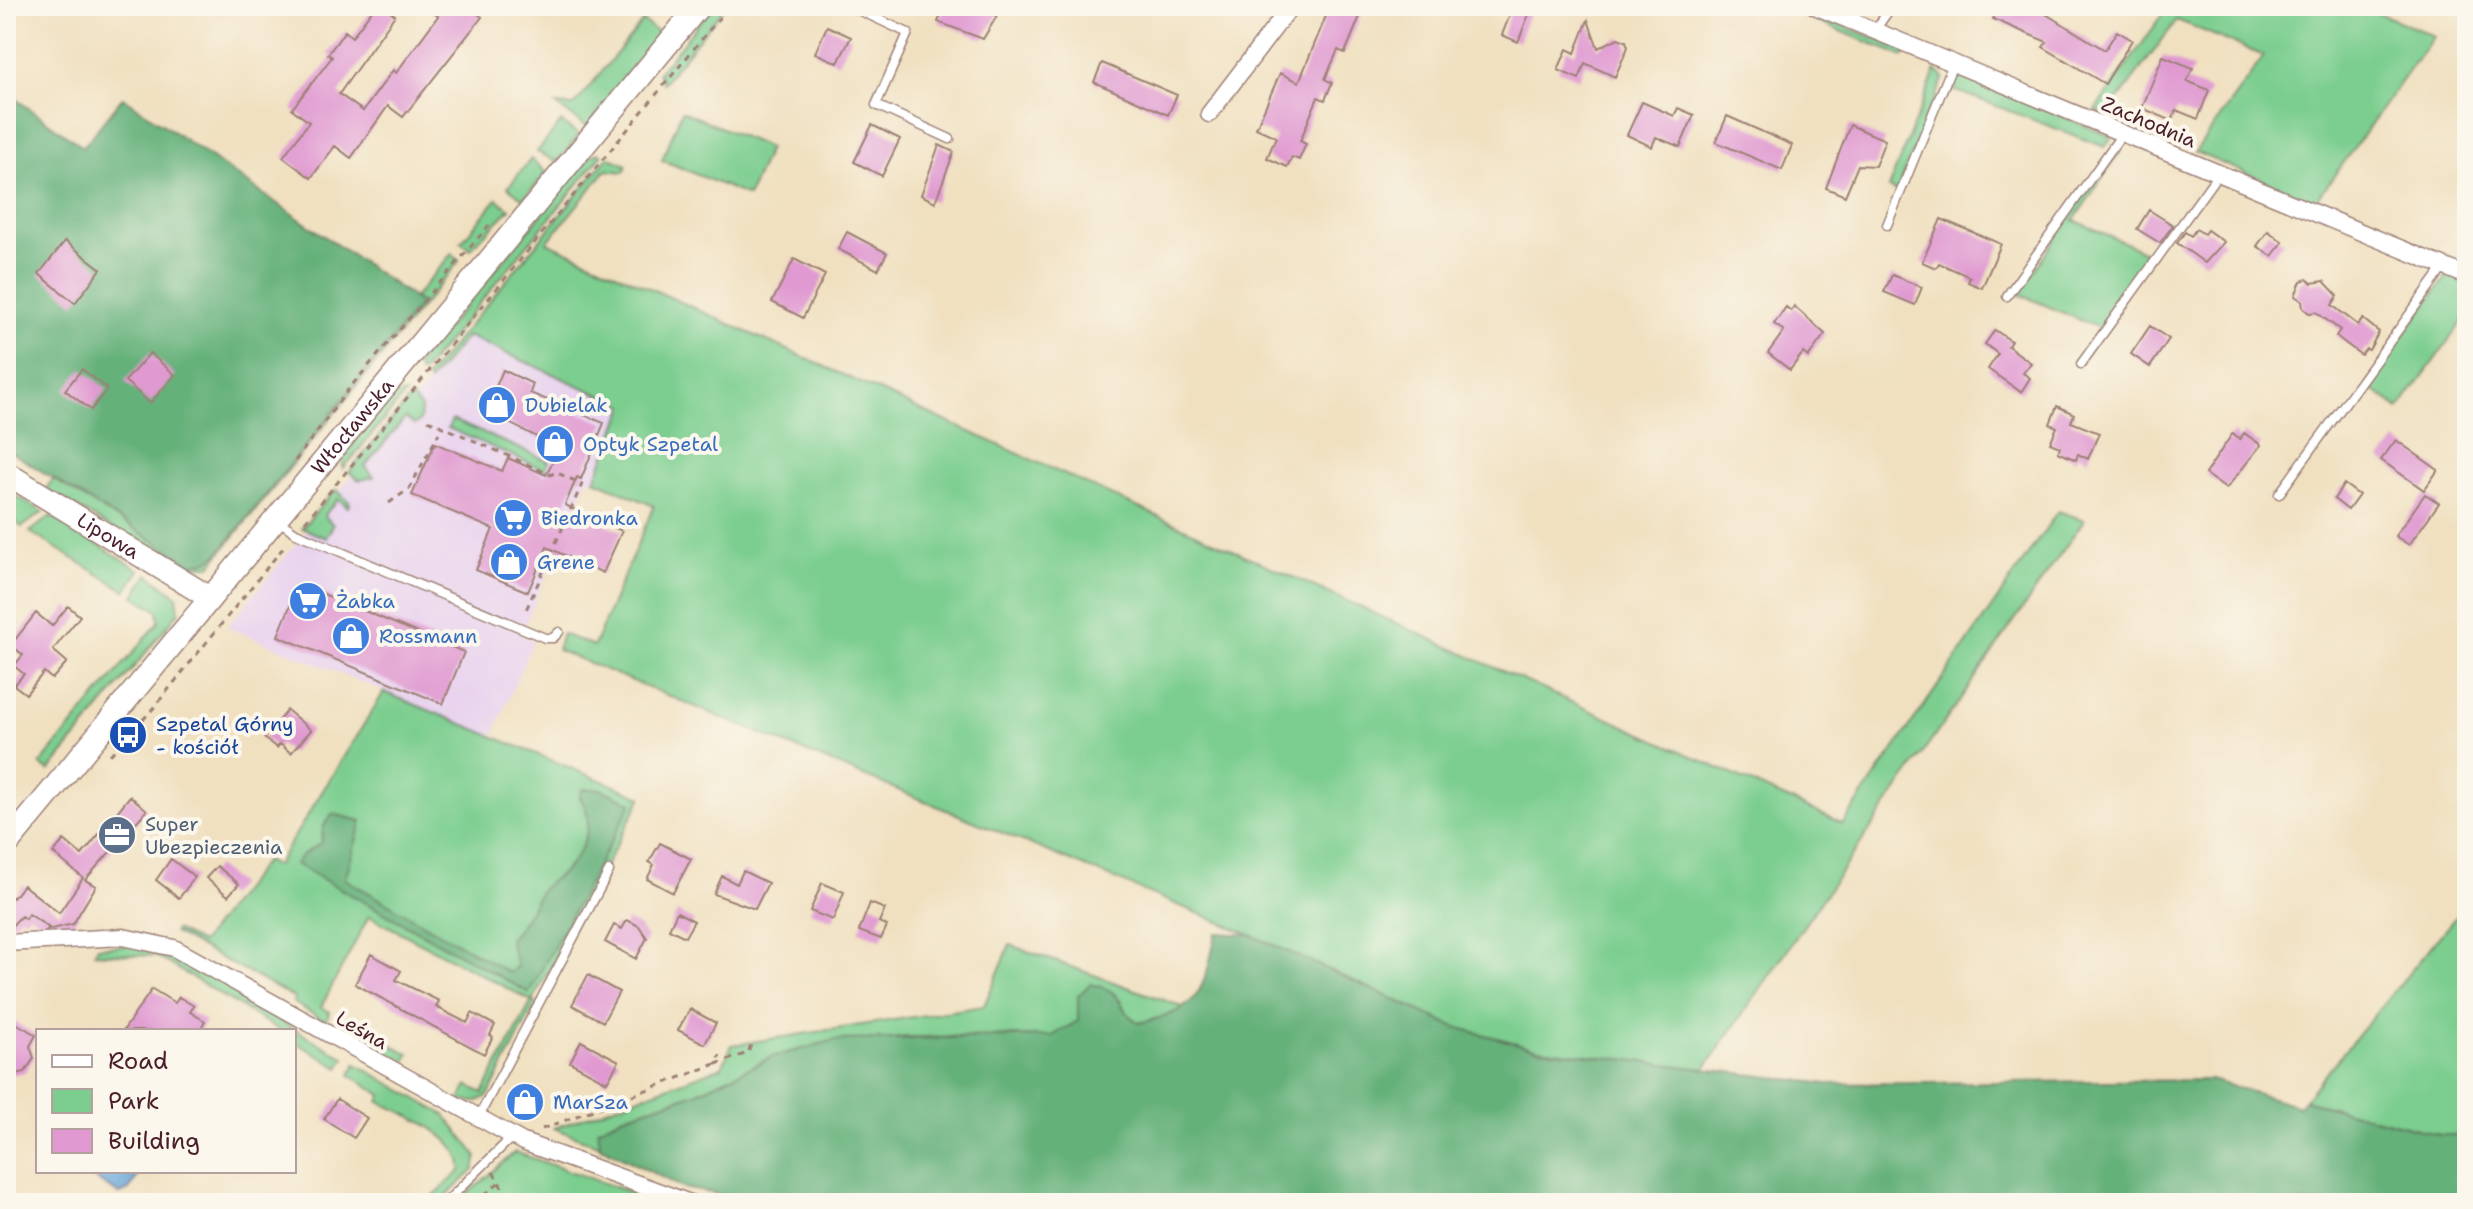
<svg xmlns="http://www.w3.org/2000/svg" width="2473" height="1209" font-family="'Shantell Sans',sans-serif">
<rect width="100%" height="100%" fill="#fbf7ec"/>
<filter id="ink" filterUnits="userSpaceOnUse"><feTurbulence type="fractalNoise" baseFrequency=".0125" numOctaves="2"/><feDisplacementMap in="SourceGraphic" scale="16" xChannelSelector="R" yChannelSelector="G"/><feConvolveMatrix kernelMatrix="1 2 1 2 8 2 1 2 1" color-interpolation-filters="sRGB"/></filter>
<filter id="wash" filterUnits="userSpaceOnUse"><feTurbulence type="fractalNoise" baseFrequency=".006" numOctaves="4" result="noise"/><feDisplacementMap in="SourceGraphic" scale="32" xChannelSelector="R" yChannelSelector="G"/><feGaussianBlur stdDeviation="1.8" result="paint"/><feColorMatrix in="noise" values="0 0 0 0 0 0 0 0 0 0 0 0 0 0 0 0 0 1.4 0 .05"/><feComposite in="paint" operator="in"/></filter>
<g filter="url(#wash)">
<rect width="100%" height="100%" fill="#f0e0c0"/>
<path fill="#e8d2ee" d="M467 336 626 406 596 480 588 478 527 620 521 635 533 640 493 736 227 627Z"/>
<path fill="#7cce8f" stroke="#63765d" stroke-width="2" d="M713 6 724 8 663 83 658 73Z
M2169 6H2362L2434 36 2315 202 2195 152 2264 56 2177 20 2107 115 2095 110Z
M1797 7 1907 51 1904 57 1796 13Z
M643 21 658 33 659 37 587 127 556 105 574 106Z
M1936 70 1944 77 1897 191 1888 188Z
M1958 73 2112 137 2105 147 1951 89Z
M682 111 769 148 748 196 662 160Z
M561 122 579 135 557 162 537 152Z
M2116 145 2121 150 2074 220 2152 255 2099 328 2019 294Z
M599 153 602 155 421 374 416 365 591 155Z
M608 157 627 165 624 172 606 170 547 242 1843 824 2058 511 2084 520 1704 1070 1538 1049 1455 1027 1251 935 557 650 562 634 594 646 654 506 595 480 625 406 467 336 429 382 426 378Z
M531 159 547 173 523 199 508 187Z
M497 199 510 209 470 249 461 242Z
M452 253 459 261 210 566H189L182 571 46 489 53 479 191 564 218 554 420 303 414 298Z
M2448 275 2467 284V315L2399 409 2367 385Z
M405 394 343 469 342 456 393 395Z
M411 397 421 408 420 421 414 425 405 418 365 466 374 477 359 480 349 472Z
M452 420 549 461 545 470 448 428Z
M336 489 350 503 348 507 338 499 324 515 333 525 326 538 302 528Z
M6 490 43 512 22 527 6 515Z
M51 516 140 570 126 591 30 532Z
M148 574 177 596 179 612 49 771 40 764 159 622 158 611 134 596Z
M384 692 642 797 533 1000 536 1003 488 1096 476 1102 460 1101 467 1085 483 1093 532 1001 369 916 321 1007 330 1012 325 1021 293 1002 295 998 174 933 175 930 201 943 265 861 276 866Z
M2467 903V1135H2440L2304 1100Z
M136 945 184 961 270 1010 268 1014 345 1058 339 1068 294 1041V1031H281L156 956 94 953 98 947Z
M1010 945 1183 1007 1173 1016 1138 1023 1124 1013 1121 1001 1078 996V1021L1052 1036 906 1037 772 1057 696 1093 622 1117 598 1129 600 1146 554 1128 722 1067 732 1045 984 1006Z
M355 1026 409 1054 403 1067 350 1035Z
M356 1064 445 1115 477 1156 474 1170 439 1203H425L461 1171C464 1136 404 1113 379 1102L382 1095 350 1075Z
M515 1152 661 1203H457Z"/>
<path fill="#65b17a" stroke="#586852" stroke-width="2" d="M6 92 83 147 123 97 421 303 218 554 206 562 191 564 6 449Z
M582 789H601L632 803 529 993 295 864 302 855 321 843 324 826 332 814 362 821 345 879 510 973 517 966 509 939C523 924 530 910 540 892 545 883 557 878 564 871 583 853 597 821 580 798Z
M1216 933 1251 935 1455 1027 1538 1049 1828 1084 2211 1080 2299 1106 2304 1100 2440 1135H2467V1203H769L683 1188 600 1146 598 1129 622 1117 696 1093 772 1057 835 1040 1052 1036 1078 1021V996L1090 984C1127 991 1113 1005 1138 1023 1201 1011 1204 991 1216 933Z"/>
<path fill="#64a3d6" stroke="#576180" stroke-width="2" d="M82 1171H141L129 1190 120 1194Z"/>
<g id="blocks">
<path fill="#e09ad1" d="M375 6H383L395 15 339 94 363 111 393 70 396 73 438 16 424 6H484L478 14 482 17 403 117 388 106 351 158 335 146 311 178 283 157 309 122 292 109 332 57 328 54 345 31 352 37Z
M945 6H1003L983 39 938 22Z
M1330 6H1341L1361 14 1345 53 1338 50 1325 79 1332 83 1325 100 1318 97 1300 141 1306 144 1299 160 1292 157 1287 167 1267 158 1276 137 1256 128 1280 73 1299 82Z
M1999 6H2043L2041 11 2105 50 2117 31 2132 40 2105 84 2043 47 2047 42 1993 19Z
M1513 7 1529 14 1518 42 1502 35Z
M1588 20 1598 48 1618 38 1626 41 1628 47 1615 77 1585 63 1579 79 1558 70 1567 49 1575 53Z
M827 26 851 37 838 63 815 53Z
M2163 56 2193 68 2187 81 2209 90 2198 119 2176 110 2172 121 2142 108Z
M1102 63 1177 95 1168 115 1094 82Z
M1642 102 1674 116 1678 108 1694 115 1680 147 1656 137 1652 147 1627 135Z
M1727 116 1792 145 1782 170 1716 142Z
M872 125 900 139 882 176 854 162Z
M1850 125 1885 140 1875 166 1858 165 1845 196 1826 188Z
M939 145 954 152 935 202 921 195Z
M2149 210 2173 225 2160 243 2137 229Z
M1941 219 2001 244 1982 288 1968 282 1970 277 1939 263 1936 268 1922 262Z
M2196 229 2204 234 2207 230 2224 242 2205 263 2177 243 2185 232 2191 236Z
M2268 231 2283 242 2272 256 2257 246Z
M847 232 887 253 878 270 838 249Z
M65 241 101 269 75 303 39 274Z
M794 259 825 275 803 318 772 302Z
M1892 275 1922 287 1915 305 1884 292Z
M2307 279 2312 283 2324 281 2338 296 2332 305 2358 325 2363 319 2379 332 2369 350 2366 349 2361 355 2336 336 2340 330 2316 312 2309 313 2303 308 2302 301 2295 296 2301 281Z
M1794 306 1825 334 1808 357 1803 353 1790 370 1768 353 1784 331 1774 324 1786 307 1791 311Z
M2150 326 2169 339 2150 367 2131 354Z
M1995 330 2011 341 2008 346 2031 363 2023 373 2030 378 2021 392 1988 369 1998 354 1985 344Z
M150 353 175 375 150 403 125 381Z
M82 369 107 389 91 410 65 390Z
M503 370 533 384 530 393 604 423 581 479 577 477 565 505 622 531 603 573 547 547 528 592 521 589 476 570 493 529 412 495 435 443 502 471 508 458 546 475 559 448 485 411Z
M2057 406 2074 414 2071 422 2099 433 2088 459 2078 454 2076 460 2058 452 2060 447 2050 443 2057 427 2050 424Z
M2233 433 2240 439 2244 433 2261 445 2226 489 2205 474Z
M2396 440 2438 470 2424 490 2381 460Z
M2344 484 2359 495 2348 510 2334 499Z
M2425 494 2439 503 2409 545 2395 536Z
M299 584 464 652 443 704 278 636Z
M68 606 80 616 53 650 67 662 52 679 44 672 26 694 14 685 24 674 14 666 23 655 11 645 36 613 52 626Z
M287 710 311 730 291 753 280 744 277 748 264 738Z
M130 796 147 810 85 880 96 886 73 924 47 930 49 928 29 914 25 919 21 916 6 932V892L13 898 23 885 59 913 83 878 53 853 64 840 82 855Z
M660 843 691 859 673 893 647 879 654 865 649 862Z
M171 859 195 877 179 898 156 880Z
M217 866 239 884 228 896 206 878Z
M743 871 768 883 755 909 714 894 722 876 737 884Z
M822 883 844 892 833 920 810 911Z
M870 903 885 909 879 922 887 926 881 939 859 931Z
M677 912 694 921 685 937 669 929Z
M627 920 639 926 647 938 636 959 605 942 614 925 622 929Z
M371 954 401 971 396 980 439 1001 436 1007 467 1023 472 1013 495 1025 490 1035 493 1037 484 1054 355 984Z
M588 975 619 992 603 1022 572 1005Z
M152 989 175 1003 179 997 194 1006 190 1012 205 1021 199 1031H123Z
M690 1009 716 1023 705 1044 678 1030Z
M6 1017 36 1035 30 1046 34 1058 25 1072 6 1076Z
M581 1041 619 1061 607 1082 570 1062Z
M337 1099 367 1118 354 1138 324 1119Z"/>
</g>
</g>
<g filter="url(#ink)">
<use href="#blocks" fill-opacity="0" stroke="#9d8076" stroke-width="2"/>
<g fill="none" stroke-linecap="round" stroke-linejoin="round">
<defs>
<path id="lane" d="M850 6 908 33 876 105 950 139
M1875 30 1892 6
M1887 225 1953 64
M2007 296 2122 134
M2081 364 2218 174
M2279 494 2444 267
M276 519 296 533 545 638H553L559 632
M478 1118 609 871
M445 1203 512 1137"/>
<path id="street" d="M1815 6 2467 276
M1209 114 1291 6
M6 943 123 937 174 948 523 1142 690 1203"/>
<g id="secondary">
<path id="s1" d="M6 473 210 598"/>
<path id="s2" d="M6 846 699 6"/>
</g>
</defs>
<use href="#lane" stroke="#9d8076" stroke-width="11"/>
<use href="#street" stroke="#9d8076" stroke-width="19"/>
<use href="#secondary" stroke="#9d8076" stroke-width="25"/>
<path stroke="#9d8076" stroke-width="3" stroke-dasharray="6 6" stroke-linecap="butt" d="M428 420 551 475 555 472 582 484 526 610H522
M295 461 347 391 491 223
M389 503 409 489 439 433
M305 522 729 6
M110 755 151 711 287 543
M716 1064 748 1053 752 1042
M542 1129 716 1064 720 1055
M493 1172 511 1203
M476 1203 499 1182"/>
<use href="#lane" stroke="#fff" stroke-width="8"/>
<use href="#street" stroke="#fff" stroke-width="16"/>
<use href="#secondary" stroke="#fff" stroke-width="22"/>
</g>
</g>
<defs>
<symbol id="shop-disc" viewBox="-11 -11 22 22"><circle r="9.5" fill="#3f7fe0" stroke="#fbf7ec"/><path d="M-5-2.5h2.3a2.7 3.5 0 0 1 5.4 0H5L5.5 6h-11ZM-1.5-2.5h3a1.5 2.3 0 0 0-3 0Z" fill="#fff"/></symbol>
<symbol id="supermarket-disc" viewBox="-11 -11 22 22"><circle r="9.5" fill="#3f7fe0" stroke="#fbf7ec"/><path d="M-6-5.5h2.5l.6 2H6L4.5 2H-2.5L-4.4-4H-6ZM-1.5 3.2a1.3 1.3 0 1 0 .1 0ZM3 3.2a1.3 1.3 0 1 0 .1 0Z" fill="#fff"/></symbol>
<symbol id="bus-disc" viewBox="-11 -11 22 22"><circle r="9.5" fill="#1a4fb4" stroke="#fbf7ec"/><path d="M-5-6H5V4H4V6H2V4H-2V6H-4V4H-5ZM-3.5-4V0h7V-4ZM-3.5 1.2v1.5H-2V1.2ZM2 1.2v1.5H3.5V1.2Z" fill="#fff"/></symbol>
<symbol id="office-disc" viewBox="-11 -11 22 22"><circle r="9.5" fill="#5c6f8a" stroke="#fbf7ec"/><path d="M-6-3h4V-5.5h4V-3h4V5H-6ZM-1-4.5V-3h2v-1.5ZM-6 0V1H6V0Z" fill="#fff"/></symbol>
</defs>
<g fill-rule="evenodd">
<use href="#shop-disc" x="475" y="383" width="44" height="44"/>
<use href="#shop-disc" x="533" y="422" width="44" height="44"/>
<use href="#supermarket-disc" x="491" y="496" width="44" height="44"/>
<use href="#shop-disc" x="487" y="540" width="44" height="44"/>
<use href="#supermarket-disc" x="286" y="579" width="44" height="44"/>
<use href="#shop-disc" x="329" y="614" width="44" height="44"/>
<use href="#bus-disc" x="106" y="713" width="44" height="44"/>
<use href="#office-disc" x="95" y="813" width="44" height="44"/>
<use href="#shop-disc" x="503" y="1080" width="44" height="44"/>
</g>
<g text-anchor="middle" stroke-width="8" stroke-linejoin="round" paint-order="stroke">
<g font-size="20" fill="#4a1f2b" stroke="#fbf7ec">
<text transform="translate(2149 122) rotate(23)" y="7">Zachodnia</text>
<text dy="7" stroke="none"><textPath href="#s2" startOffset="544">Włocławska</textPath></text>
<text dy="7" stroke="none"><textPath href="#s1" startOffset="120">Lipowa</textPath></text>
<text transform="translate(362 1030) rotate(30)" y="7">Leśna</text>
</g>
<g font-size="20" fill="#366cbe" stroke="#fbf7ec" text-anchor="start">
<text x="525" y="412">Dubielak</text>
<text x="583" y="451">Optyk Szpetal</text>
<text x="541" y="525">Biedronka</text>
<text x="537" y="569">Grene</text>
<text x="336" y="608">Żabka</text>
<text x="379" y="643">Rossmann</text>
<text x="553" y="1109">MarSza</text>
</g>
<g font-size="20" fill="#164399" stroke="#fbf7ec" text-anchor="start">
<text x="156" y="731">Szpetal Górny<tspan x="156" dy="23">- kościół</tspan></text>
</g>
<g font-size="20" fill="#4e5e75" stroke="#fbf7ec" text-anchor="start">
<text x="145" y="831">Super<tspan x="145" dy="23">Ubezpieczenia</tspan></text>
</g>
</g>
<rect width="2473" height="1209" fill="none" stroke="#fbf7ec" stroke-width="32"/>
<rect x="36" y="1029" width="260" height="144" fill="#fbf7ec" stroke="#b4a19f" stroke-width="2"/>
<rect x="52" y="1055" width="40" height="12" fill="#ffffff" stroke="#b4a19f" stroke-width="2"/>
<text x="108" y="1069" font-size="24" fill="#4a1f2b">Road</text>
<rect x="52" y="1089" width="40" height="24" fill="#7cce8f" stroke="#b4a19f" stroke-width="2"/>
<text x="108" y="1109" font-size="24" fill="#4a1f2b">Park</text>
<rect x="52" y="1129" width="40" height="24" fill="#e09ad1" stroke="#b4a19f" stroke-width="2"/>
<text x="108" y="1149" font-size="24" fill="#4a1f2b">Building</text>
</svg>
